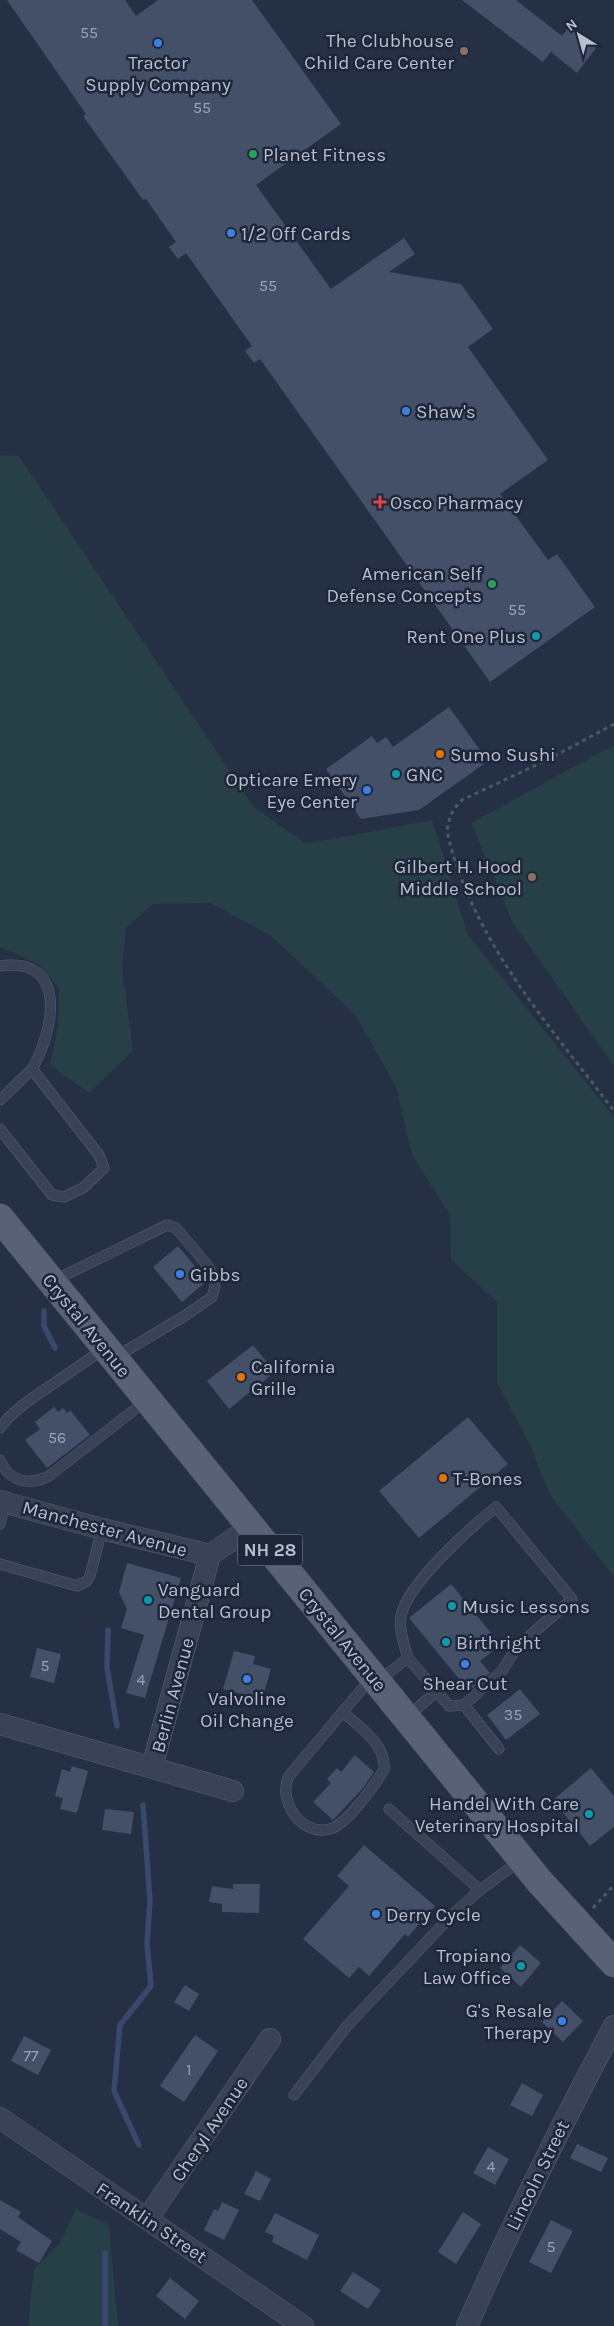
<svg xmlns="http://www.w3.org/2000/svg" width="614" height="2326" font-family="Karla,sans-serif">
<rect width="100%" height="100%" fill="#253045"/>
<path fill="#273f46" d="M0 455 19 456 254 807 306 844 432 820 468 935 614 1117V1577L550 1495 532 1450 497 1382V1302L451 1260 450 1215 412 1155 396 1087 356 1016 270 935 210 903 153 904 126 928 122 967 133 1051 89 1093 50 1065 58 1026 59 988 38 964 0 947Z
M614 745V1066L512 921 471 823Z
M76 2209 109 2225 118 2326H28L34 2269 60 2243Z"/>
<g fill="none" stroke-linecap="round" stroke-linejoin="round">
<path stroke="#38496d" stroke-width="5.5" d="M44 1311V1326L55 1348
M108 1630 107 1668 117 1726
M139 2145 114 2091 120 2025 151 1986 147 1943 150 1901 143 1805
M105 2326V2253"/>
</g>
<path fill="#444f68" d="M7 0H125L136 16 158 0H252L341 124 256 185 331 289 404 238 415 254 389 272 461 284 493 329 468 347 548 460 500 494 548 560 557 554 595 607 490 682 260 359 254 363 245 351 252 346 186 253 178 259 169 247 176 242 146 199 143 200 83 116 86 114Z
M462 0H516L562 36 569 27 596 48 577 73 551 52 543 62Z
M449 707 488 761 419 810 361 819 326 769 372 736 377 743 386 737 393 747Z
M178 1246 207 1281 182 1302 153 1267Z
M253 1345 275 1372 229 1409 207 1381Z
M54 1407 58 1412 63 1408 67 1413 70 1410 90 1435 47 1468 25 1440 40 1429 35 1422Z
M468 1417 508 1464 419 1538 379 1491Z
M127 1563 181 1578 145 1698 126 1693 144 1635 121 1628 127 1609 119 1592Z
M451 1584 501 1645 480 1661 490 1673 469 1691 409 1618Z
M37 1648 61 1654 54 1683 30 1677Z
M234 1651 255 1656 253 1664 271 1669 262 1700 223 1689Z
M520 1689 540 1714 506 1740 487 1715Z
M355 1755 374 1772 363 1788 333 1820 313 1802 331 1783 327 1779 337 1768 341 1772Z
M72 1766 88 1771 77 1813 60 1809 63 1798 55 1796 62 1769 70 1772Z
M591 1768 614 1796V1827L590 1846 553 1800Z
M105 1809 134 1812 131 1834 102 1830Z
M364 1845 435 1906 408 1937 405 1934 369 1976 359 1967 349 1978 303 1939 349 1886 337 1876Z
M233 1884H260L259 1913 222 1912V1904L209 1902 212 1886 233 1889Z
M520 1945 541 1963 521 1987 500 1968Z
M185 1985 199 1994 189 2011 174 2002Z
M562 2001 583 2021 563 2042 542 2022Z
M195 2035 218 2051 184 2102 160 2086Z
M24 2036 51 2050 38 2075 11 2061Z
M522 2083 543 2095 532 2116 510 2105Z
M577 2144 608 2158 601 2172 570 2158Z
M488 2147 509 2159 495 2185 473 2173Z
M256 2171 271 2179 260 2201 244 2194Z
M0 2200 21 2212 18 2217 52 2241 39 2263 16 2250 21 2242 0 2229Z
M222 2202 239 2210 224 2240 204 2230 214 2209 218 2211Z
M463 2212 481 2224 456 2264 438 2252Z
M275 2213 319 2235 307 2260 272 2242 274 2236 265 2232Z
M551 2220 573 2231 551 2273 529 2262Z
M353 2272 381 2290 368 2309 340 2291Z
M170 2278 199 2301 185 2319 156 2296Z"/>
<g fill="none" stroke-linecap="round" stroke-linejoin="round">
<defs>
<path id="lane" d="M0 966C69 956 54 1031 32 1069L99 1155 104 1168 83 1188 64 1197 52 1195 0 1129
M0 1100 32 1069
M53 1281 167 1225 176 1228 208 1266 214 1278 215 1287 212 1297 186 1315 114 1358
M0 1428 8 1418 24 1404 105 1348
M0 1460C9 1482 29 1486 49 1476L147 1400
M0 1524 5 1502
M0 1564 77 1586 87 1581 90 1576 102 1529
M378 1681 408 1658C404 1645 399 1630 401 1616 407 1584 470 1528 496 1507L572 1599 517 1647 502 1671 464 1705 449 1706 408 1658
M464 1705 499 1749
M343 1712C360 1728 386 1744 384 1769 376 1784 346 1825 330 1829 301 1837 277 1800 289 1776L372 1677
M407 1717 436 1692
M389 1809 480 1890
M294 2095 347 2026 452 1915 480 1890 521 1860"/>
<path id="street" d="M0 1501 102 1529 210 1555
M0 1724 233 1791
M152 1767 210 1555 251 1527
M0 2118 303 2326
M147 2219 270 2039
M467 2326C512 2224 561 2125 614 2026"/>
<path id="primary" d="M0 1218 540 1882 614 1963"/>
</defs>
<use href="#lane" stroke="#596072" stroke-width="11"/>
<use href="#street" stroke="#596072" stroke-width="22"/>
<use href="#primary" stroke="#444b5e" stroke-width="29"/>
<path stroke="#465c62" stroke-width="3" stroke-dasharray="4 4" stroke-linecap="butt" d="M614 724 549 759 462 800C452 810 449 817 447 831 471 939 549 1025 614 1111
M593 1908 614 1885"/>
<use href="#lane" stroke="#3a4255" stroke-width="10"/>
<use href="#street" stroke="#3a4255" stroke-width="21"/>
<use href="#primary" stroke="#586175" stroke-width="28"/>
</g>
<g fill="#3f7fe0" stroke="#1e273a" stroke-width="2">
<circle cx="158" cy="43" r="5"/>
<circle cx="231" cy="233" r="5"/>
<circle cx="406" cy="411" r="5"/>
<circle cx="367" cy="790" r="5"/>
<circle cx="180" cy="1274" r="5"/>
<circle cx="465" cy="1664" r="5"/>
<circle cx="247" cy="1679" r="5"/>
<circle cx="376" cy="1914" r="5"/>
<circle cx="562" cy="2021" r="5"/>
</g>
<g fill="#8d6e63" stroke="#1e273a" stroke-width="2">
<circle cx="464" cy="51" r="5"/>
<circle cx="532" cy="877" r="5"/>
</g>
<g fill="#2e9e5b" stroke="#1e273a" stroke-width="2">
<circle cx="253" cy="154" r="5"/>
<circle cx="492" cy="584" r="5"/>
</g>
<path fill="#e0444e" stroke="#1e273a" stroke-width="2" d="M377.5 494.5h5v5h5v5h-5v5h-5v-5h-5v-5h5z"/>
<g fill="#0f9aa8" stroke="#1e273a" stroke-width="2">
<circle cx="536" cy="636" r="5"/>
<circle cx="396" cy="774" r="5"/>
<circle cx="148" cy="1600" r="5"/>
<circle cx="452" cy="1606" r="5"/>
<circle cx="446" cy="1642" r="5"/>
<circle cx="589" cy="1814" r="5"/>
<circle cx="521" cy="1966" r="5"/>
</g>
<g fill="#e8710a" stroke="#1e273a" stroke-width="2">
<circle cx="440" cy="754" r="5"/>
<circle cx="241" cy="1377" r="5"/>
<circle cx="443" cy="1478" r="5"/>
</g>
<g text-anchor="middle" stroke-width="5" stroke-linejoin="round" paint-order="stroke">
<g font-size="16" fill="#9ba2b4">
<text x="89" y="38">55</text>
<text x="202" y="113">55</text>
<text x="268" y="291">55</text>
<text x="517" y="615">55</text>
<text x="57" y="1443">56</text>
<text x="45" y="1671">5</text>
<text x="141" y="1685">4</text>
<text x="513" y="1720">35</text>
<text x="31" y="2061">77</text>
<text x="189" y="2075">1</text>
<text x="491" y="2172">4</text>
<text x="551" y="2252">5</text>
</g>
<rect fill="#1e273a" stroke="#8a91a2" stroke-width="1" x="237.5" y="1534.5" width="65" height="31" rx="4"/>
<g font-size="18" font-weight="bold" fill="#b8bece">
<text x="270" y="1556">NH 28</text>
</g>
<g font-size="19" fill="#b8bece" stroke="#1e273a" text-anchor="start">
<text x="454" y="47" text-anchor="end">The Clubhouse<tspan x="454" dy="22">Child Care Center</tspan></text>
<text x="158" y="69" text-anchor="middle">Tractor<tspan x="158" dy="22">Supply Company</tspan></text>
<text x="263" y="161">Planet Fitness</text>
<text x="241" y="240">1/2 Off Cards</text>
<text x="416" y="418">Shaw's</text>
<text x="390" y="509">Osco Pharmacy</text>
<text x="482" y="580" text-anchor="end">American Self<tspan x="482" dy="22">Defense Concepts</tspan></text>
<text x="526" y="643" text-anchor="end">Rent One Plus</text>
<text x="450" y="761">Sumo Sushi</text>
<text x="406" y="781">GNC</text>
<text x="357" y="786" text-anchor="end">Opticare Emery<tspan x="357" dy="22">Eye Center</tspan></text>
<text x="522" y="873" text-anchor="end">Gilbert H. Hood<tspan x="522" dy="22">Middle School</tspan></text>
<text x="190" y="1281">Gibbs</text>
<text x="251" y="1373">California<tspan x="251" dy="22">Grille</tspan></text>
<text x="453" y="1485">T-Bones</text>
<text x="158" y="1596">Vanguard<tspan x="158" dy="22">Dental Group</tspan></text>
<text x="462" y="1613">Music Lessons</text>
<text x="456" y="1649">Birthright</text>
<text x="465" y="1690" text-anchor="middle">Shear Cut</text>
<text x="247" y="1705" text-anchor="middle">Valvoline<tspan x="247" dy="22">Oil Change</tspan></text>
<text x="579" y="1810" text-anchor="end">Handel With Care<tspan x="579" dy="22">Veterinary Hospital</tspan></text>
<text x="386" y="1921">Derry Cycle</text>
<text x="511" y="1962" text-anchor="end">Tropiano<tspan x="511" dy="22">Law Office</tspan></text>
<text x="552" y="2017" text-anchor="end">G's Resale<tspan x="552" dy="22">Therapy</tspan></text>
</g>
<g font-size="19" fill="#b8bece" stroke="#1e273a">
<text transform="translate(87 1325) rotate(51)" y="7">Crystal Avenue</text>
<text transform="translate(105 1528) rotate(15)" y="7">Manchester Avenue</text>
<text transform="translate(343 1639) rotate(51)" y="7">Crystal Avenue</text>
<text transform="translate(172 1695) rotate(-75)" y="7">Berlin Avenue</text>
<text transform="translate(209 2129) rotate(-56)" y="7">Cheryl Avenue</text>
<text transform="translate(537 2175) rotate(-64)" y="7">Lincoln Street</text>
<text transform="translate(152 2222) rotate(34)" y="7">Franklin Street</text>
</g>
</g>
<g transform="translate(579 35) rotate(323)" stroke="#1e273a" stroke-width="4" paint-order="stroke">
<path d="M0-4L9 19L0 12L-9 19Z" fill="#b8bece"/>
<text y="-8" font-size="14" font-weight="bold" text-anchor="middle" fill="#b8bece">N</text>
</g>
</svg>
